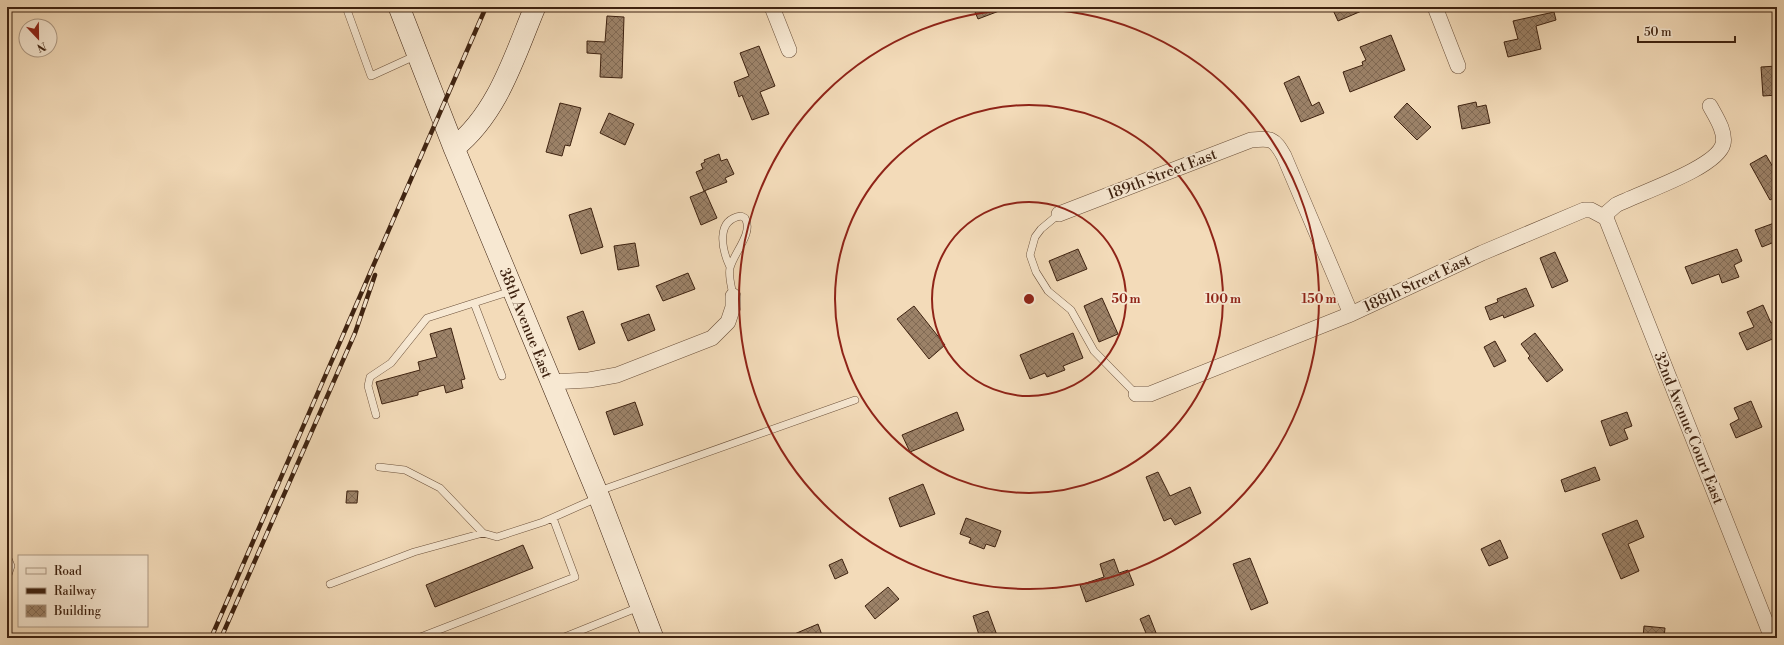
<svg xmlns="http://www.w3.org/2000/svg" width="1784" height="645" font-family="'Libre Bodoni',serif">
<defs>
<pattern id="building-cross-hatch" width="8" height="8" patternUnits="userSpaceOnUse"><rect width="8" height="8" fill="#9c8268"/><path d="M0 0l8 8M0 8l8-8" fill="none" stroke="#816a54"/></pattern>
</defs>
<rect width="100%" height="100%" fill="#f3dbb9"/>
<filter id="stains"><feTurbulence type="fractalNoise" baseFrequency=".005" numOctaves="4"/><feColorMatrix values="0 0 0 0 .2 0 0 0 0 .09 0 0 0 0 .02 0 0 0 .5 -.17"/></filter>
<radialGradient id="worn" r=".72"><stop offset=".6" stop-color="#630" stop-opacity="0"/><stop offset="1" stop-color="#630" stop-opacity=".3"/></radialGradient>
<path fill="url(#building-cross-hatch)" stroke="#3e2210" d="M973 7H1007V8L978 19Z
M1339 7H1371L1338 21 1333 10Z
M1554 12 1556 20 1536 26 1541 49 1508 57 1504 42 1518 39 1513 21Z
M607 16 624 17 622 78 600 77 601 54 587 53V41L605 42Z
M1391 35 1405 70 1350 92 1343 72 1363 65 1362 62 1366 60 1360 47Z
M759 46 775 86 760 92 769 114 752 120 742 95 739 97 734 82 749 76 740 53Z
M1777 66V95L1763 96 1761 67Z
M1299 76 1312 106 1319 102 1324 113 1301 122 1284 83Z
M1476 102 1477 107 1486 105 1490 123 1462 129 1458 106Z
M560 103 581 108 570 146 565 145 562 156 546 152Z
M1407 103 1431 127 1417 140 1394 117Z
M609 113 634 124 625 145 600 133Z
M719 154 721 161 727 159 734 174 725 178 727 182 704 191 696 172 703 169 701 164 705 162 704 160Z
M1766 155 1777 174V196L1770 200 1750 164Z
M705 191 717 218 701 225 690 197Z
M591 208 603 247 581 254 569 215Z
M1777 222V241L1762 247 1755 230Z
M635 243 639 266 618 270 614 246Z
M1078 249 1087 269 1057 281 1049 261Z
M1737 249 1742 261 1734 265 1739 277 1722 283 1719 274 1692 284 1685 267Z
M1555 252 1568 281 1552 288 1540 258Z
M688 273 695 289 663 301 656 286Z
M1526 288 1534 306 1504 318 1503 315 1490 320 1485 307 1498 302 1497 299Z
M1102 298 1118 334 1099 342 1084 306Z
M1763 305 1771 323 1777 320V337L1747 350 1739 333 1754 327 1747 312Z
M914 306 945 345 929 359 897 319Z
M583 311 595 343 579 350 567 317Z
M649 314 655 330 628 341 621 324Z
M451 328 465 379 461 380 463 388 446 393 444 385 418 392V395L382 404 376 382 420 370 418 362 437 357 430 334Z
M1073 333 1083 358 1063 366 1065 370 1047 377 1045 373 1030 379 1020 355Z
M1535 333 1563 370 1547 382 1528 358 1530 356 1521 344Z
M1495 341 1506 361 1494 367 1484 347Z
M1751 401 1762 427 1736 438 1730 424 1739 419 1734 408Z
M635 402 643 425 614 435 606 412Z
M957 412 964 430 910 452 902 435Z
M1627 412 1632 426 1624 429 1628 439 1610 446 1601 421Z
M1595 467 1600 480 1565 492 1561 480Z
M1158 472 1170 496 1190 487 1201 513 1175 525 1171 518 1164 521 1146 477Z
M923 484 935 514 900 527 889 498Z
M347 491H358L357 503H346Z
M966 518 1001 531 995 547 986 544 984 549 969 543 971 538 960 534Z
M1637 520 1644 537 1628 544 1639 571 1621 579 1602 534Z
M1500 540 1508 558 1489 566 1481 549Z
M523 545 533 568 435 607 426 585Z
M1250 558 1268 603 1251 610 1233 564Z
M842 559 848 573 835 579 829 565Z
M1114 559 1119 573 1128 570 1134 585 1086 602 1080 585 1104 577 1100 564Z
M888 587 899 599 875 619 865 606Z
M988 611 998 638H980L973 616Z
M1149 615 1158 638H1148L1140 619Z
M818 624 823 638H785Z
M1644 626 1665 628 1664 638H1643Z"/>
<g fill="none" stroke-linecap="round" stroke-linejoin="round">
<defs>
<path id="lane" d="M346 7 371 76 417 55
M1059 214 1041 229 1035 237 1030 255 1036 272 1048 291 1071 310 1094 351 1136 394
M730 267C722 250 715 220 741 216L745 218C754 233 734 252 730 268 728 276 732 288 733 296
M474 303 502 376
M376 415 368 386 370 377 391 363 427 318 511 291
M379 467 405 470 440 488 483 533 497 537 543 522 597 498
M599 491 855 400
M7 556 11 566 7 578
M330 584 414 552 483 533
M418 638 575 577 553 518
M562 638 639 607"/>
<path id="street" d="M772 7 789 50
M1435 7 1458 66
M1059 214 1251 140C1271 138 1274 138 1284 156L1351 314
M1606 218 1772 638
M1606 218 1608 212 1616 205C1639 193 1717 168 1723 144 1726 132 1716 117 1710 106
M551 382 589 380 617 375 712 338 728 322 733 307V296
M1136 394H1150L1351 314 1482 253 1584 210H1591L1606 218"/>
<path id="secondary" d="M399 7 454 148 599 497 653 638
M454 148C498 113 514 57 535 7"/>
</defs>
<use href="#lane" stroke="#6b503a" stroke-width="8"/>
<use href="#street" stroke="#6b503a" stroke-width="16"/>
<use href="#secondary" stroke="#3e2210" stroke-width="22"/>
<use href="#lane" stroke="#f7e8d2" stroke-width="7"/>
<use href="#street" stroke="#f7e8d2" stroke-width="15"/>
<use href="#secondary" stroke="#f7e8d2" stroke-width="21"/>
<defs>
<path id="rail" d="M211 638 486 7
M221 638 355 333 375 275"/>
</defs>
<use href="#rail" stroke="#3e2210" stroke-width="4.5"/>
<use href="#rail" stroke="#f7e8d2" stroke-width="3" stroke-dasharray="9" stroke-linecap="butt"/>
</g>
<g fill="none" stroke="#8f2418" stroke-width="2">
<circle cx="1029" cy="299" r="97"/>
<circle cx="1029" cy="299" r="194"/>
<circle cx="1029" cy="299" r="290"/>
</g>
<g text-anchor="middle" stroke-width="3.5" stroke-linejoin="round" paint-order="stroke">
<g font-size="15" fill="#3e2210" stroke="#f7e8d2">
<text transform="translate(1162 174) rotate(-21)" y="5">189th Street East</text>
<text transform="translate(1417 283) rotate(-25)" y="5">188th Street East</text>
<text transform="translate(526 323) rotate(68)" y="5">38th Avenue East</text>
<text transform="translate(1689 428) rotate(68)" y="5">32nd Avenue Court East</text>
</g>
</g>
<circle cx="1029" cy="299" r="6" fill="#8f2418" stroke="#f7e8d2" stroke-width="2"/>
<g font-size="12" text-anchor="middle" font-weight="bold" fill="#8f2418" stroke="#f7e8d2" stroke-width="3.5" stroke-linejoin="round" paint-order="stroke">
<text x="1126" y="303">50 m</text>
<text x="1223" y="303">100 m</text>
<text x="1319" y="303">150 m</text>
</g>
<rect width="1784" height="645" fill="none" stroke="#f3dbb9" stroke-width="24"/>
<rect x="8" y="8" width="1768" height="629" fill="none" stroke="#3e2210" stroke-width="2"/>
<rect x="12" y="12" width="1760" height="621" fill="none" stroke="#3e2210"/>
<rect x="18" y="555" width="130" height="72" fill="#f7e8d2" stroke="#ad9984"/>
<rect x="26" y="568" width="20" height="6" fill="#f7e8d2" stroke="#ad9984"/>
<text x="54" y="575" font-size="12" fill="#3e2210">Road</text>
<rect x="26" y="588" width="20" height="6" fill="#3e2210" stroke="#ad9984"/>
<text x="54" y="595" font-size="12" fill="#3e2210">Railway</text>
<rect x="26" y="605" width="20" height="12" fill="url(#building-cross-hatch)" stroke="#ad9984"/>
<text x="54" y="615" font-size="12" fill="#3e2210">Building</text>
<g transform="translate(38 38) rotate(158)"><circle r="19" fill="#f7e8d2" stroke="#ad9984"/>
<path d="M0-3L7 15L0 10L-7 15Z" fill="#8f2418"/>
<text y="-6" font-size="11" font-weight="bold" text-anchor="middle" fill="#3e2210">N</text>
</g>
<path d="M1638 36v6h97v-6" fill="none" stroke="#3e2210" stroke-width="2"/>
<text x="1644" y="36" font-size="12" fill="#3e2210" stroke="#f7e8d2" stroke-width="3" paint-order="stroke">50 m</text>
<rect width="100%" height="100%" filter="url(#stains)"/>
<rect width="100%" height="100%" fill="url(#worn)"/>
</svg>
